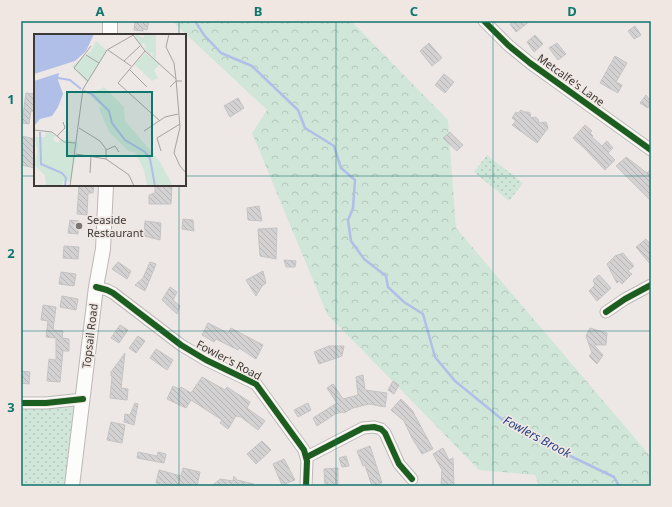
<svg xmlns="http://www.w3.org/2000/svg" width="672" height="507" font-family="'Noto Sans',sans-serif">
<defs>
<pattern id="forest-crowns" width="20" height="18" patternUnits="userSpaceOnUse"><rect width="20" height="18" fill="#d0e6d9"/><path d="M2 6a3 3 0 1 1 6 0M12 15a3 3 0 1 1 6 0" fill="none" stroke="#b4c6bb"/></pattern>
<pattern id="park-dots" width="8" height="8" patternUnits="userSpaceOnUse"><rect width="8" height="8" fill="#d0e6d9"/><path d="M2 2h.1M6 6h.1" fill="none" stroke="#b4c6bb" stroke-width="1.8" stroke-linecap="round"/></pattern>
<pattern id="building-back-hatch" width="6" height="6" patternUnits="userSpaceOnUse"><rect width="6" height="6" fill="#d3d1d1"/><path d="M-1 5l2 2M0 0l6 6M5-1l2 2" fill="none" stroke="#b6b4b4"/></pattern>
</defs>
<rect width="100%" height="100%" fill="#ede8e6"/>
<path fill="url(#forest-crowns)" d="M175 21H351L448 120 456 228 651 457V486H539L535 475 479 470 327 314 252 133 267 110 173 22Z"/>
<path fill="url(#park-dots)" d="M487 155 523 183 509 201 474 172Z
M83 399 72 486H21V403Z"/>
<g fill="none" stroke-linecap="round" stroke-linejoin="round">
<path stroke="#afbfe7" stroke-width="2.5" d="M195 21 204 35 221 53 252 66 298 110 305 128 334 146 341 168 355 180 353 208 348 220 351 241 364 259 386 276 388 287 404 302 423 314 435 357 455 381 504 421 535 439 614 477 619 486"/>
</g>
<path fill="url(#building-back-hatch)" stroke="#c5c3c3" d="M135 21H149L147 30 143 29V31L134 30Z
M513 21H530L516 32 510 24Z
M635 26 641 35 634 39 628 31Z
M535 35 543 44 534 52 527 42Z
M429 43 442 58 432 66 420 51Z
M557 43 566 54 558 60 549 48Z
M615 56 627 63 616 82 622 85 618 93 600 83Z
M444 74 454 82 445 93 435 85Z
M26 93 35 94V112L31 111 29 124 22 123Z
M646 95 651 102 648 108 640 103Z
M238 98 244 108 230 117 224 106Z
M521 110 524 112H528L530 113 531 118 535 117 538 119 539 123 546 122 548 128 537 143 512 125 516 121 512 118 516 112 518 113Z
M585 125 592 131 590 133 593 136 592 137 602 146 607 141 613 148 608 153 615 160 605 170 584 148 573 138Z
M450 132 463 145 457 151 443 138Z
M21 136 35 139V168L21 165Z
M626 157 647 173 651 169V201L616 166Z
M79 185H94L93 193H88L87 215 77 214Z
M155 185H172L171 204H149V195L155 193Z
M259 206 262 221 248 220 247 208Z
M183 219 193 220 194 231 182 229Z
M70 220 79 221 78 234 68 233Z
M145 221 161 223 160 240 144 236Z
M277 228 276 259 260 256 258 229Z
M646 239 651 245V265L636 247Z
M64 246 79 247 78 259 63 258Z
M623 253 634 266 628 271 632 274 622 284 619 281 617 283 607 264 615 256Z
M284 260 296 261 295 267H286Z
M118 262 131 271 127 279 112 269Z
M150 262 156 264 145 291 135 285 143 278Z
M263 271 266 283 262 286 256 296 246 280Z
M61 272 76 274 74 286 59 284Z
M599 275 611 288 597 301 589 291 595 285 593 280Z
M170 287 177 292 173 300 180 306 177 314 162 300Z
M62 296 78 299 76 310 60 307Z
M43 305 56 307 53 330 63 331 62 338 69 339V351H63L60 382 47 381 49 359 56 360V338L46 337 48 321 41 320Z
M208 323 228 333 231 328 263 345 256 359 239 348 238 350 216 339 214 342 202 335Z
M120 325 128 330 119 343 111 338Z
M590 328 607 333 606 345H594L603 355 597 364 589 356 592 353 586 336Z
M138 336 145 341 136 353 129 348Z
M329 346H344L342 356 319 364 314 352Z
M156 349 173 360 167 370 150 358Z
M125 353 121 388 128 389 127 400 110 398 112 376H111V372Z
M21 371 30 372 29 384 21 383Z
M363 375 365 390 387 393 385 407 369 404 353 408 344 413 343 412 335 414 317 426 313 418 337 403 327 388 333 384 343 399 358 395 356 377Z
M202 377 225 390 227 387 250 402 247 408 265 421 258 430 241 417 236 416 228 429 220 423 222 420 191 400 186 408 167 399 173 386 179 389 181 387 191 393Z
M393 381 399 385 394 394 388 390Z
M401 399 412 410 433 449 422 454 412 438 404 421 391 410Z
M135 403 138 404 134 425 124 422 125 414 130 415Z
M308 403 311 410 298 417 294 410Z
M111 422 125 425 122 443 107 440Z
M262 441 271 450 256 464 247 454Z
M370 446 382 483H379L381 486H372L365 465 363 466 357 451Z
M443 448 449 460 453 458 454 485H441L442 470 433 454Z
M138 452 157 456 158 452 166 454 164 463 137 458Z
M346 456 349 466 342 467 339 458Z
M284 459 295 480 282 485 273 464Z
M183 468 200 472 197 486 178 484V486H167L156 483 159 470 181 476Z
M338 468V484L325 485 324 469Z
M234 476 237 480 254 484 253 486H212L220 479 233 481Z"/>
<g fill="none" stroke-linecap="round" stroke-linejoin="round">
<defs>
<path id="minor" d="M484 21 508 45 530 63 651 150
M96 287 107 290 113 293 181 345 206 360 256 384 304 450 307 461 306 486
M606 312 625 299 651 285
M21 403H46L83 399
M307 457 363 428 374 427 381 429 385 433 399 464 412 479"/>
<path id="major" d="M110 21V35
M72 486 96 287 103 249 106 185"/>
</defs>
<use href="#minor" stroke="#bcb8b6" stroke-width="13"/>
<use href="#major" stroke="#bcb8b6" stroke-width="16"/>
<use href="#minor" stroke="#fcfcfb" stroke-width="11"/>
<use href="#major" stroke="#fcfcfb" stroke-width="14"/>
<defs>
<path id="cycleway" d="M484 21 508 45 530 63 651 150
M96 287 107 290 113 293 181 345 206 360 256 384 304 450 307 461 306 486
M606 312 625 299 651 285
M21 403H46L83 399
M307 457 363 428 374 427 381 429 385 433 399 464 412 479"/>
</defs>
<use href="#cycleway" stroke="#f0e7e3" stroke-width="8"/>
<use href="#cycleway" stroke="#1b5e20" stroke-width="6"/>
</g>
<path fill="none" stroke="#0f766e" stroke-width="1" stroke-opacity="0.55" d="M179 21V35M336 21V486M493 21V486M21 176H35M185 176H651M179 185V486M21 331H651"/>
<circle fill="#7a7674" stroke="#f0e7e3" stroke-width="1.5" cx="79" cy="226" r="4"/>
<g text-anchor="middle" stroke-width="3.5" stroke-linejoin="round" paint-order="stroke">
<g font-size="11" fill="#3c3937" stroke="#f0e7e3">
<text transform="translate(571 80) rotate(36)" y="4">Metcalfe's Lane</text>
<text transform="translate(90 336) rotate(-83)" y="4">Topsail Road</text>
<text transform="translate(229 360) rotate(28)" y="4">Fowler's Road</text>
</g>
<g font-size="11" fill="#3c3937" stroke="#f0e7e3" text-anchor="start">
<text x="87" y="224">Seaside<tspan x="87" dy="13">Restaurant</tspan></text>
</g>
<g font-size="12" font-style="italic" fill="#264184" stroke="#f0e7e3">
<text transform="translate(537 437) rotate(28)" y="4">Fowlers Brook</text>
</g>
</g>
<g transform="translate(34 34)">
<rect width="152" height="152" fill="#ede8e6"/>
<path d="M103 0 108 4 112 0H122V26L118 22 119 19 117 18 116 21 107 11 113 15 110 9 106 11 101 2ZM70 53 90 73 91 87 126 128 138 150 136 152H113L110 136 101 118 94 117 75 98 65 75 67 72 55 61Z" fill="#d0e6d9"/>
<path d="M111 19 126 30 120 36 124 44 118 47 100 30Z" fill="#d0e6d9"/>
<path d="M62 7 73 17 53 49 38 32 57 17ZM12 97 21 101 19 106 24 109 27 105 44 108 37 148 29 147 28 152H12L11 141 0 131 3 118 1 103H11Z" fill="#d0e6d9"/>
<path d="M0 0H60L52 17 41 27 0 40ZM25 39 24 46 29 60 24 73 18 82 6 85 1 91 0 47Z" fill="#afbfe7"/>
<path fill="none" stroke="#afbfe7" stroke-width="2" d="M24 44 36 46 47 55M50 57 58 60 75 77 78 89 91 106 111 118 116 125 121 152M6 98 7 130 28 139 32 144 31 152"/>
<path fill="none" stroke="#a6a2a0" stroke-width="1" d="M135 0 132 13 140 29 142 45M99 1 111 17 142 45 146 93 140 119 146 132 152 139M74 16 97 32M111 17 84 49 126 87M52 21 65 29M90 27 106 12M95 35 113 53M54 47 40 34 57 12M136 53 142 47H148M45 94 66 107 72 115V125L95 141 100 152M0 96 18 98 30 108 41 109M110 97 131 83 144 80M23 102 31 94 29 88M72 116 81 112 85 118M127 117 123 104 146 90M42 120 72 125M56 139 57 122M36 152 49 55 73 16 101 0"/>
<path fill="#0f766e" fill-opacity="0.15" stroke="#0f766e" stroke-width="2" d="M33 58H118V122H33Z"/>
<rect width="152" height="152" fill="none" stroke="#3c3937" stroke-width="2"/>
</g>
<rect width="672" height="507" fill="none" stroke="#f0e7e3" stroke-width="44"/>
<rect x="22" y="22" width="628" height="463" fill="none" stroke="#0f766e" stroke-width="1.5"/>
<g font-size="13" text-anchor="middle" font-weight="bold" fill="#0f766e">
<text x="100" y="16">A</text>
<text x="258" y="16">B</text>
<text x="414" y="16">C</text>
<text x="572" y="16">D</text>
<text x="11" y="104">1</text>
<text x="11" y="258">2</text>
<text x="11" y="412">3</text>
</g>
</svg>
